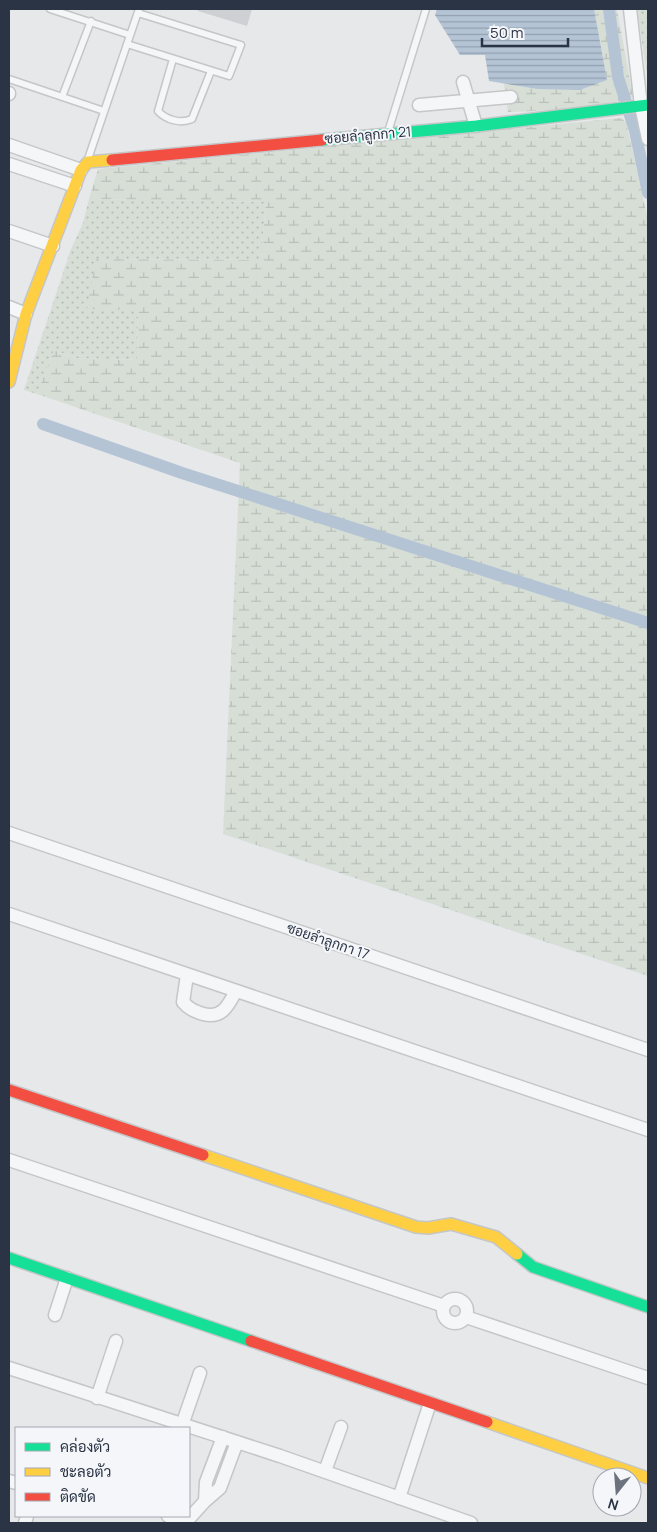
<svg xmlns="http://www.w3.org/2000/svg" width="657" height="1532" font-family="Manrope,Sarabun,sans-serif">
<defs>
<pattern id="grass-dots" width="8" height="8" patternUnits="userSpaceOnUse" patternTransform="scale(1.25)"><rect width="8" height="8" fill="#d6ded6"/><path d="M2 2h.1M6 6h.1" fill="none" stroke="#b8bfb9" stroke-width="1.8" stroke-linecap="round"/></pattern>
<pattern id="wetland-marsh" width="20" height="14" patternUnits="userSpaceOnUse" patternTransform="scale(1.25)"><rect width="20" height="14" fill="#d6ded6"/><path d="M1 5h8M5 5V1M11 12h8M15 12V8" fill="none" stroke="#b8bfb9"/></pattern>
<pattern id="water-rules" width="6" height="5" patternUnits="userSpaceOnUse" patternTransform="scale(1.25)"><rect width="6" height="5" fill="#b4c4d5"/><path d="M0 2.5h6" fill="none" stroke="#93a0af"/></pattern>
</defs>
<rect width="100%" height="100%" fill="#e6e8ea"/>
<path fill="url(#grass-dots)" d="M637 9H648V81Z
M89 199 266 202 261 260 96 259 138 310 137 360 75 358 54 350 37 394 24 390 71 249 83 223Z"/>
<path fill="url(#wetland-marsh)" d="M594 9H617L633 97C593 108 549 111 508 112L504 84 537 89 580 90 607 80Z
M621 118 626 122 648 220V976L223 834 240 463 37 394 54 350 75 358 137 360 138 310 87 309 96 259 261 260 266 202 89 199 98 169Z"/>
<path fill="url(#water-rules)" d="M437 9H594L607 80 580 90 537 89 489 81 485 55H460L435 15Z"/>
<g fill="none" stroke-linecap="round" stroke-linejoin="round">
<path stroke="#b4c4d5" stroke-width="12" d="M609 9 618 77 635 131 648 193
M43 424 182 473 648 623"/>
</g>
<path fill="#ced0d3" d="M198 9H252L247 26 198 11Z"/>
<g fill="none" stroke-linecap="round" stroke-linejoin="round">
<defs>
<path id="lane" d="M50 9 130 35
M127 44 229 76 241 45 138 13
M173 59 158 111C166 120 181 124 192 119L211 71
M9 79 104 111
M62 97 91 21
M388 132 426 9
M88 159 139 9"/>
<path id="street" d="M630 9 641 106 648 139
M463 82 476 126
M9 94V93
M419 105 511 97
M9 145 81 170
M9 164 75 186
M9 231 53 246
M9 307 26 314
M9 833 648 1050
M9 914 648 1130
M187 975 183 1002C189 1009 194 1011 203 1014 222 1019 228 1006 236 991
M9 1160 444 1306
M443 1311a12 12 0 1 1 24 0a12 12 0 1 1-24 0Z
M55 1315 67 1278
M466 1317 648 1378
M9 1368 280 1456 471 1523
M97 1398 116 1341
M181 1428 200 1373
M223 1437 206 1482 205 1501 220 1488 237 1442
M325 1471 341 1427
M9 1481 16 1483
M399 1498 430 1403
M168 1516 186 1522
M25 1523 27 1516
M185 1523 205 1501"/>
<path id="fast" d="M322 140 476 126 648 105
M517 1254 533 1267 648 1307
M9 1258 251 1341"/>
<path id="slow" d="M9 382 26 314 81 170 88 162 112 160
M203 1155 416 1227 428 1228 451 1224 496 1237 517 1254
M487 1422 648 1478"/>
<path id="jam" d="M112 160 322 140
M9 1090 203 1155
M251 1341 487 1422"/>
</defs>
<use href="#lane" stroke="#c4c6c8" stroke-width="9"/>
<use href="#street" stroke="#c4c6c8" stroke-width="15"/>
<use href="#fast" stroke="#c4c6c8" stroke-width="14"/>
<use href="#slow" stroke="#c4c6c8" stroke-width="14"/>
<use href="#jam" stroke="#c4c6c8" stroke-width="14"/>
<use href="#lane" stroke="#f5f6f7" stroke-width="6"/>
<use href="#street" stroke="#f5f6f7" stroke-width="12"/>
<use href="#fast" stroke="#16e098" stroke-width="11"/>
<use href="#slow" stroke="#ffcf43" stroke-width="11"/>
<use href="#jam" stroke="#f24e42" stroke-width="11"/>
</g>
<g text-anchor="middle" stroke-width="4" stroke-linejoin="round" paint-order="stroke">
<g font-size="14" fill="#2b3445" stroke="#f4f6f9">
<text transform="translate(368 135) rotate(-5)" y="5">ซอยลำลูกกา 21</text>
<text transform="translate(328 941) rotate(19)" y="5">ซอยลำลูกกา 17</text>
</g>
</g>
<rect width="657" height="1532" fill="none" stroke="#2b3445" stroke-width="20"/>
<rect x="15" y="1427" width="175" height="90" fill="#f4f6f9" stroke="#a4a8b1"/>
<rect x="25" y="1443" width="25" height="8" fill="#16e098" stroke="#a4a8b1"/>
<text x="60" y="1452" font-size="15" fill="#2b3445">คล่องตัว</text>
<rect x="25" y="1468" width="25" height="8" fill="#ffcf43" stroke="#a4a8b1"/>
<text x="60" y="1477" font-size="15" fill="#2b3445">ชะลอตัว</text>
<rect x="25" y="1493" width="25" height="8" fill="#f24e42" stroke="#a4a8b1"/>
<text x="60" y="1502" font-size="15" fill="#2b3445">ติดขัด</text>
<g transform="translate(617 1492) rotate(197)"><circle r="24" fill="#f4f6f9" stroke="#a4a8b1"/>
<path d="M0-4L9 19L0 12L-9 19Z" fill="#6c737f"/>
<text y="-8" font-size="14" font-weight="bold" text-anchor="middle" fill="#2b3445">N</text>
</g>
<path d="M482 38v8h86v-8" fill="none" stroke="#2b3445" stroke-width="2.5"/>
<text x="490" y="38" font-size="15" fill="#2b3445" stroke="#f4f6f9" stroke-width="4" paint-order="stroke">50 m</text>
</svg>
